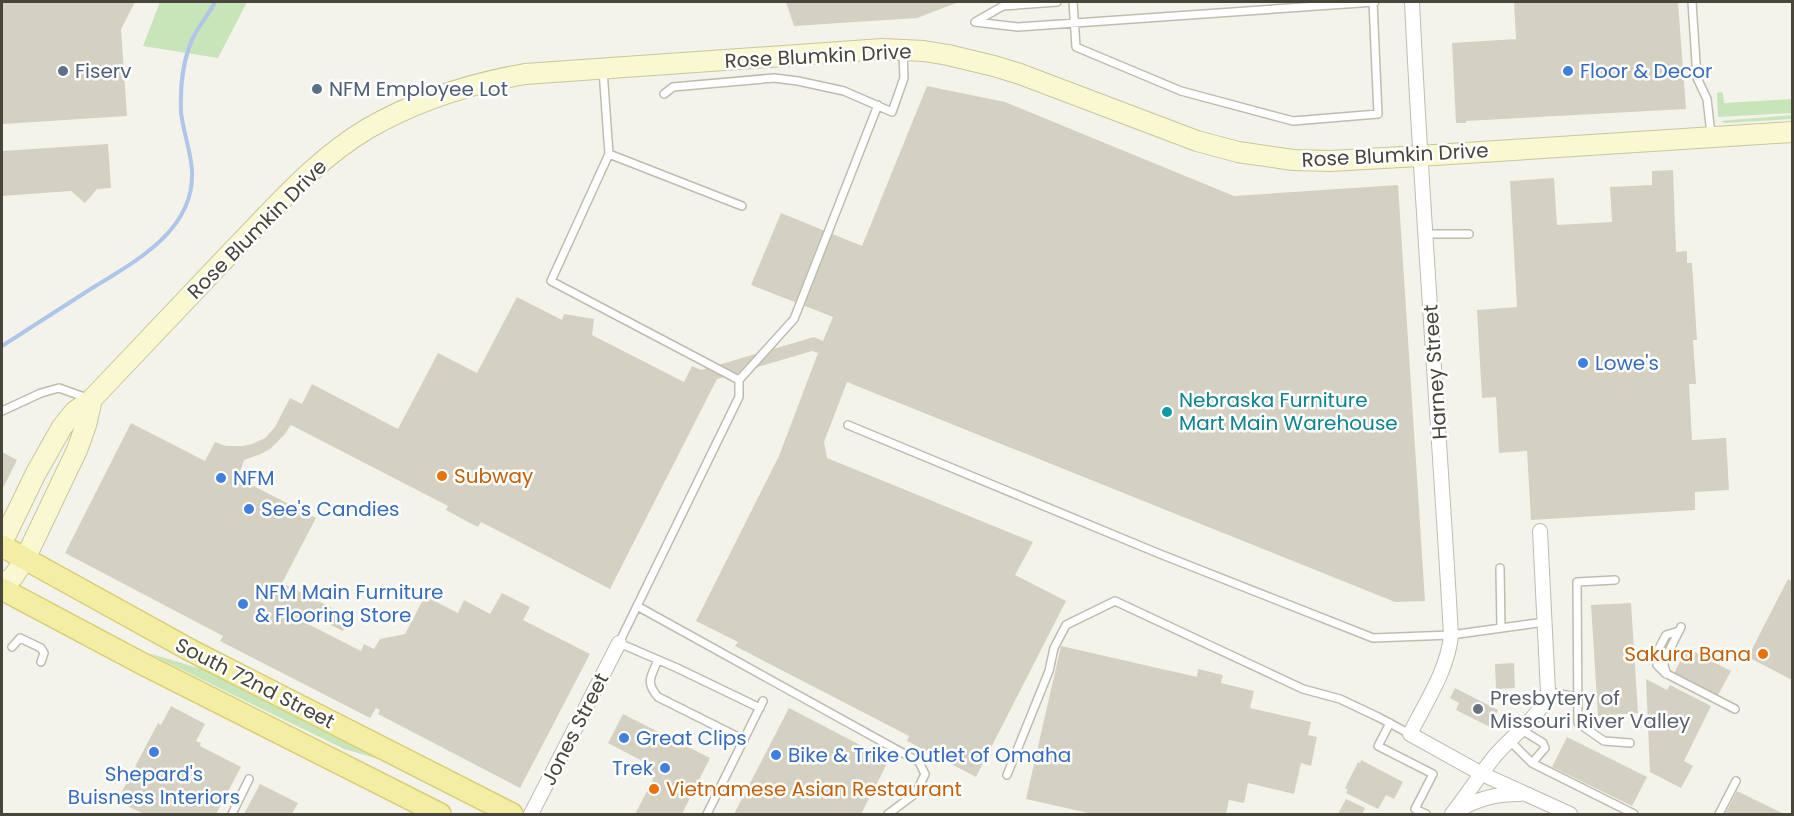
<svg xmlns="http://www.w3.org/2000/svg" width="1794" height="816" font-family="Poppins,sans-serif">
<rect width="100%" height="100%" fill="#f4f3eb"/>
<path fill="#c8e4b9" d="M160 2H247L218 58 143 46Z
M1720 92 1723 93 1724 103 1792 99V113L1718 117 1717 93Z
M1792 115V119L1725 123 1720 121Z
M148 653 212 672 382 760 344 749Z"/>
<g fill="none" stroke-linecap="round" stroke-linejoin="round">
<path stroke="#afc6ea" stroke-width="4" d="M2 346C30 328 58 310 86 292 130 264 195 233 192 171 191 151 183 132 181 112 180 87 183 55 196 32 202 22 210 12 215 2"/>
</g>
<path fill="#d5d1c2" d="M2 2H135L121 29 127 116 3 124 2 113Z
M786 2H959L917 18 794 26Z
M1514 2H1678L1686 109 1466 121V123H1456L1452 43 1516 39Z
M927 86 1005 102 1234 196 1398 185 1425 601 1395 602 847 382 824 442 827 458 1033 542 1015 575 1066 601 976 777 907 741 909 736 735 646 738 642 696 621 779 456 818 353 812 351 717 379 610 589 481 522 478 527 468 522 446 510 448 506 291 425 284 435 270 449 261 454 244 460 238 478 316 518 282 583 350 617 343 631 314 617 310 625 361 651 364 644 374 649 380 639 405 634 425 596 458 613 464 600 490 614 502 593 530 607 523 620 590 654 520 788 378 714 380 710 376 708 370 718 220 641 223 636 65 553 131 423 205 461 215 442 226 446H243L252 444 265 438 275 427 290 398 302 404 312 384 398 429 438 353 477 373 517 297 562 320 564 314 594 319 592 335 684 382 692 366 701 370 814 337 823 341 833 317 751 285 781 213 862 246Z
M108 144 111 188 97 189 85 203 71 191 2 196V151Z
M1673 170 1676 252 1687 251V263H1692L1697 340H1693L1696 384H1689L1692 440 1726 438 1729 490 1695 492V510L1531 520 1527 451 1499 453 1496 397 1482 398 1477 310 1517 307 1510 181 1554 178 1557 225 1612 222 1610 187 1652 185V171Z
M2 452 17 460 2 490Z
M1788 579 1792 581V680L1748 657Z
M1631 603 1638 713 1598 716 1591 605Z
M1061 646 1197 677 1198 669 1223 675 1221 683 1254 691 1250 708 1311 722 1308 735 1317 737 1311 766 1301 763 1294 794 1248 783 1244 803 1229 800 1226 814H1093L1026 799Z
M1687 648 1731 671 1717 697 1673 675Z
M1514 663 1515 688 1496 689 1495 664Z
M1646 679 1667 690 1670 685 1711 706 1684 761 1693 766 1681 788 1650 772Z
M1455 688 1498 710 1490 727 1456 710 1459 703 1450 698Z
M171 706 205 724 196 741 201 743 200 746 241 767 216 814H144L117 801 158 723 161 725Z
M789 708 889 760 861 814H734Z
M623 714 710 758 682 814H635L653 780 648 764 608 743Z
M1567 737 1647 777 1632 806 1552 767Z
M1361 760 1403 782 1394 799 1386 795 1378 809 1346 793 1348 790 1345 788 1358 762 1360 763Z
M260 784 298 803 292 814H244Z
M1737 791 1784 814H1725Z
M1346 799 1365 808 1362 814H1338Z"/>
<g fill="none" stroke-linecap="round" stroke-linejoin="round">
<defs>
<path id="service" d="M1057 2 1003 6 975 22 1018 27 1375 2
M1073 2 1076 47 1181 91 1293 121 1378 114 1373 2
M1692 2 1697 78 1707 99 1711 134
M603 70 609 154 551 281 739 380V397L619 643 677 668 760 708
M664 94 673 87 774 78 798 81 844 91 892 112 904 78 903 53
M609 154 742 206
M1425 234H1469
M739 380 794 319 878 105
M2 411 41 393 59 388 87 398
M848 425 1160 554 1373 638 1451 635 1545 622
M1500 568 1501 628
M1615 580 1577 582 1578 723 1604 741 1630 743
M637 606 919 762 925 774 916 793 888 814
M1681 627 1664 661V666L1667 674 1735 709
M12 647 20 638 41 648 44 653 41 662
M658 660C651 677 645 682 658 697L744 740
M1666 674 1657 665 1656 654 1666 635 1679 631
M1548 692 1578 697
M1390 723 1378 746 1433 774 1415 809 1426 814
M1520 729 1543 743 1545 748 1532 763
M1509 740 1532 763 1634 814
M1007 775 1049 671 1054 648 1066 625 1115 601 1303 689 1340 699 1378 717 1410 734
M232 814 249 779
M707 814 763 701
M1719 814 1736 781"/>
<path id="minor" d="M1412 2C1422 213 1439 424 1451 635 1448 670 1425 703 1410 734L1482 774 1570 814
M1459 810C1479 798 1497 794 1520 794
M531 814 619 643
M1452 814C1466 796 1479 776 1494 757 1510 737 1541 717 1548 692L1540 531"/>
<path id="secondary" d="M2 543 36 473 62 427 74 412 92 399C141 348 190 296 239 244 279 203 317 159 367 129 417 100 468 84 525 74L882 49 924 51 948 55 994 66 1020 74 1197 141 1238 152 1293 160 1330 161 1419 156 1792 132
M2 584 13 577 25 559 77 450 86 425 92 399"/>
<path id="primary" d="M2 546 190 650 512 814
M2 589 141 663 440 814"/>
</defs>
<use href="#service" stroke="#bfbcaf" stroke-width="10"/>
<use href="#minor" stroke="#bfbcaf" stroke-width="16"/>
<use href="#secondary" stroke="#c9c69c" stroke-width="22"/>
<use href="#primary" stroke="#d8ce75" stroke-width="24"/>
<use href="#service" stroke="#fff" stroke-width="7"/>
<use href="#minor" stroke="#fff" stroke-width="14"/>
<use href="#secondary" stroke="#f9f8d0" stroke-width="20"/>
<use href="#primary" stroke="#f4eda4" stroke-width="21"/>
</g>
<g fill="#5c6f8a" stroke="#fff" stroke-width="2">
<circle cx="63" cy="71" r="6"/>
<circle cx="317" cy="89" r="6"/>
</g>
<g fill="#3f7fe0" stroke="#fff" stroke-width="2">
<circle cx="1568" cy="71" r="6"/>
<circle cx="1583" cy="363" r="6"/>
<circle cx="221" cy="478" r="6"/>
<circle cx="249" cy="509" r="6"/>
<circle cx="243" cy="604" r="6"/>
<circle cx="624" cy="738" r="6"/>
<circle cx="154" cy="752" r="6"/>
<circle cx="776" cy="755" r="6"/>
<circle cx="665" cy="768" r="6"/>
</g>
<circle fill="#0f9aa8" stroke="#fff" stroke-width="2" cx="1167" cy="412" r="6"/>
<g fill="#e8710a" stroke="#fff" stroke-width="2">
<circle cx="442" cy="476" r="6"/>
<circle cx="1763" cy="654" r="6"/>
<circle cx="654" cy="789" r="6"/>
</g>
<circle fill="#6b7280" stroke="#fff" stroke-width="2" cx="1478" cy="709" r="6"/>
<g text-anchor="middle" stroke-width="5" stroke-linejoin="round" paint-order="stroke">
<g font-size="20" fill="#48453a" stroke="#fff">
<text transform="translate(818 56) rotate(-3)" y="7">Rose Blumkin Drive</text>
<text transform="translate(1395 155) rotate(-3)" y="7">Rose Blumkin Drive</text>
<text transform="translate(257 229) rotate(-45)" y="7">Rose Blumkin Drive</text>
<text transform="translate(1435 372) rotate(-94)" y="7">Harney Street</text>
<text transform="translate(255 683) rotate(27)" y="7">South 72nd Street</text>
<text transform="translate(575 729) rotate(-63)" y="7">Jones Street</text>
</g>
<g font-size="20" fill="#4e5e75" stroke="#fff" text-anchor="start">
<text x="75" y="78">Fiserv</text>
<text x="329" y="96">NFM Employee Lot</text>
</g>
<g font-size="20" fill="#366cbe" stroke="#fff" text-anchor="start">
<text x="1580" y="78">Floor &amp; Decor</text>
<text x="1595" y="370">Lowe's</text>
<text x="233" y="485">NFM</text>
<text x="261" y="516">See's Candies</text>
<text x="255" y="599">NFM Main Furniture<tspan x="255" dy="23">&amp; Flooring Store</tspan></text>
<text x="636" y="745">Great Clips</text>
<text x="788" y="762">Bike &amp; Trike Outlet of Omaha</text>
<text x="653" y="775" text-anchor="end">Trek</text>
<text x="154" y="781" text-anchor="middle">Shepard's<tspan x="154" dy="23">Buisness Interiors</tspan></text>
</g>
<g font-size="20" fill="#0d838f" stroke="#fff" text-anchor="start">
<text x="1179" y="407">Nebraska Furniture<tspan x="1179" dy="23">Mart Main Warehouse</tspan></text>
</g>
<g font-size="20" fill="#c56008" stroke="#fff" text-anchor="start">
<text x="454" y="483">Subway</text>
<text x="1751" y="661" text-anchor="end">Sakura Bana</text>
<text x="666" y="796">Vietnamese Asian Restaurant</text>
</g>
<g font-size="20" fill="#5b616d" stroke="#fff" text-anchor="start">
<text x="1490" y="705">Presbytery of<tspan x="1490" dy="23">Missouri River Valley</tspan></text>
</g>
</g>
<rect width="1794" height="816" fill="none" stroke="#48453a" stroke-width="6"/>
</svg>
